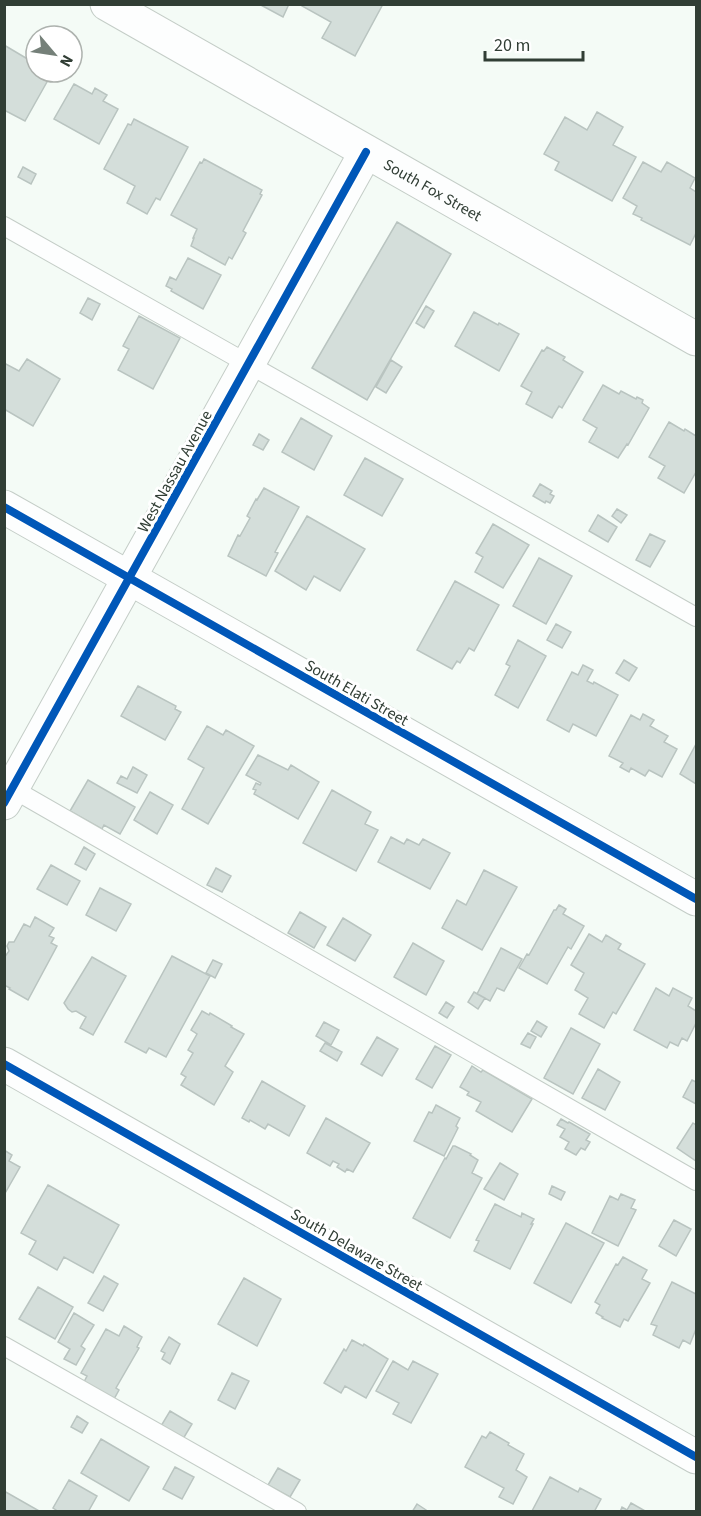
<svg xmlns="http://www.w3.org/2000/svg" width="701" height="1516" font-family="'Source Sans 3',sans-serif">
<rect width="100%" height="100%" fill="#f4fbf6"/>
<path fill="#d4deda" stroke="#b9c4c0" stroke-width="1.5" d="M259 4H289L283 17Z
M303 4H383L355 56 322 38 331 22 302 6Z
M4 45 36 64V72L52 73 25 121 4 110Z
M74 84 92 94 95 88 107 95 103 101 118 109 99 144 54 119Z
M597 112 623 127 613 145 636 157 612 201 555 170 559 162 544 154 565 117 587 130Z
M134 119 188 147 160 200 156 198 147 214 127 203 135 186 104 169 128 124 131 125Z
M204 159 262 190 260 194 262 195 243 231 246 233 232 259 229 257 225 265 191 246 194 238H193L197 229 171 215 200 162 202 163Z
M643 162 661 172 667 162 695 178 690 188 696 192V233L690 245 641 220 642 218 633 214 637 206 623 198Z
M23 167 36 174 31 184 18 177Z
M397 222 451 254 367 400 312 368Z
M188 258 221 275 203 309 171 291 172 289 166 286 170 277 176 280Z
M88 298 100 304 92 320 80 313Z
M426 306 434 311 424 328 416 323Z
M474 312 498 325 499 323 519 334 499 371 455 346Z
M139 316 180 338 153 389 118 370 129 349 123 346Z
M547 347 565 357 563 360 583 372 562 408 559 406 552 418 526 404 532 392 521 386 542 350 544 351Z
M27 359 60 379 33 426 4 409V363L19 371Z
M391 360 402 367 386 393 376 387Z
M603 385 619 394 621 391 636 399 637 397 643 400 642 403 649 408 628 445 627 444 618 458 589 442 597 428 583 420Z
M301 418 332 436 314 470 282 452Z
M669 422 684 431 685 429 696 436V472L684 493 658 478 665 466 649 457Z
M259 434 269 440 263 450 253 445Z
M365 458 403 479 382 516 344 495Z
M540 484 552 491 550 494 554 496 550 503 546 501 545 503 533 496Z
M264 488 299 507 275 552 278 553 266 576 228 556 238 535 240 536 250 518 247 516 256 499 257 500Z
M617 509 627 515 621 523 612 516Z
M598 515 617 527 608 542 589 531Z
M307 516 365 549 340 591 314 576 306 590 275 571Z
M493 524 529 545 503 588 475 572 483 557 476 553Z
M650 534 665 541 650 567 636 560Z
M539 558 572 576 546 624 513 606Z
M455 581 499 605 474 651 469 648 460 663 457 661 452 669 417 650Z
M556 624 571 632 562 648 547 640Z
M518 640 546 656 518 708 495 695 510 666 506 664Z
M624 660 637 668 629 681 616 673Z
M583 665 593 670 587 681 593 684 594 682 618 695 596 736 573 724 569 732 547 720 572 672 578 675Z
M138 686 176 706 175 709 181 712 165 740 121 716Z
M643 714 654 720 650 726 668 736 664 742 677 749 662 777 649 770 645 776 631 768 629 772 620 767 623 763 609 756 631 715 640 720Z
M207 726 223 735 226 730 254 746 208 824 182 809 204 768 188 759Z
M696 744V784L680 774Z
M258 755 288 770 291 765 319 782 298 819 254 794 256 790 253 789 256 783 260 785 261 783 246 775Z
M133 767 147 775 137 793 117 783 121 776 127 779Z
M88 780 135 807 120 834 104 825 102 829 70 811Z
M332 790 371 812 365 824 378 830 356 871 303 843Z
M150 792 173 805 157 834 134 820Z
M391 837 404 844 407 839 419 845 423 839 450 853 430 889 378 862Z
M84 847 95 854 86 870 75 864Z
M51 865 80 881 67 905 37 889Z
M216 868 231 876 222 892 207 885Z
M484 870 517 887 482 950 442 928 457 900 466 905Z
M100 888 131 904 116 931 86 915Z
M559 905 566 909 563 914 584 926 571 949 568 947 547 984 519 968 527 954 529 955 554 910H556Z
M300 912 326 927 314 948 288 933Z
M35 917 54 928 49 936 54 938 51 943 57 946 28 1000 9 989 10 988 4 985V958L9 951 7 946 9 942H14L24 924 30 927Z
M343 918 371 935 355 961 327 945Z
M589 934 602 942 606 935 621 944 618 949 645 964 616 1014 613 1012 604 1028 579 1014 588 998 575 990 584 973 571 965Z
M413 943 444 961 426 995 394 977Z
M501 948 522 959 504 991 497 988 490 1001 477 994Z
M172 956 210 976 166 1057 149 1048 146 1053 125 1042Z
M92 957 126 976 93 1035 80 1028 86 1017 76 1011 72 1012 68 1009 64 1003Z
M213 960 222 964 215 978 206 973Z
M656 988 669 996 673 988 692 998 688 1006 696 1011V1023L687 1041 682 1038 678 1046 670 1042 667 1048 634 1030Z
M474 992 485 998 478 1009 468 1002Z
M446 1002 454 1007 447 1018 439 1013Z
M202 1011 209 1015 210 1013 232 1026 231 1027 244 1034 225 1066 233 1072 214 1105 181 1085 186 1077 181 1074 193 1053 188 1050 197 1034 191 1030Z
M537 1021 547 1027 541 1037 531 1031Z
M324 1022 339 1030 331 1045 316 1036Z
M571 1028 600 1044 573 1094 544 1078Z
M528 1033 536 1037 530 1048 521 1044Z
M377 1037 398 1049 382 1076 361 1064Z
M325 1043 342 1052 337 1061 320 1051Z
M435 1046 451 1055 432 1088 416 1079Z
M472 1066 481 1072 483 1070 532 1099 512 1132 476 1111 481 1102 467 1095 469 1092 460 1087Z
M598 1069 620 1082 605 1110 582 1098Z
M692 1080 696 1082V1104L683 1097Z
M262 1081 305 1106 289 1136 268 1124 265 1129 250 1120 249 1122 242 1118Z
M436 1105 460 1118 456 1126 458 1128 444 1156 414 1141 429 1112 432 1113Z
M326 1118 370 1143 353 1172 347 1169 345 1172 337 1167 339 1164 333 1161 330 1166 307 1153Z
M561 1119 568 1123 569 1122 590 1134 586 1140 590 1142 585 1150 581 1148 576 1155 565 1149 569 1142 560 1137 565 1129 557 1125Z
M693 1123 696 1125V1161L677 1148Z
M453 1146H455L471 1154 470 1155 478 1160 472 1173 482 1178 450 1238 413 1218 445 1158 446 1159Z
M4 1150 12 1155 9 1161 20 1167 4 1195Z
M500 1163 518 1174 504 1200 484 1189Z
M48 1185 119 1225 93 1273 64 1257 57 1270 29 1254 36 1241 21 1233Z
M552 1186 565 1192 561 1200 549 1194Z
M621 1194 635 1200 631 1208 636 1210 618 1246 592 1233 610 1196 618 1200Z
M495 1204 521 1217 522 1213 534 1219 531 1224H533L510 1269 474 1251 479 1241 476 1240Z
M674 1220 691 1229 676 1256 659 1246Z
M566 1223 604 1243 571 1303 534 1283Z
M623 1257 647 1270 642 1279 650 1283 628 1321 624 1319 620 1327 602 1318 603 1317 596 1313 600 1305 595 1302 616 1264 618 1265Z
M104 1276 118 1284 103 1311 88 1303Z
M244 1278 281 1299 257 1346 218 1324Z
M672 1282 696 1294V1329L690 1344 683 1340 679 1348 653 1335 657 1326 651 1324Z
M38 1287 73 1307 55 1339 19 1319Z
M74 1313 94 1325 81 1346 85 1349 76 1365 64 1359 70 1349 58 1342Z
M124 1326 142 1337 137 1347 139 1348 116 1388 119 1390 114 1399 84 1382 87 1376 81 1373 106 1329 119 1336Z
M169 1337 180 1344 170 1364 162 1359 165 1353 161 1351Z
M352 1340 363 1346 364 1344 388 1359 366 1398 345 1386 341 1393 324 1383 344 1349 346 1351Z
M393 1361 408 1370 413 1361 438 1374 411 1423 393 1414 399 1403 376 1391Z
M232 1373 249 1381 235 1409 218 1400Z
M170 1411 192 1424 183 1439 161 1426Z
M77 1416 88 1423 82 1433 71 1427Z
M490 1432 509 1443 508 1445 524 1454 516 1470 527 1477 513 1504 499 1497 504 1488 465 1467 482 1436 486 1438Z
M101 1439 149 1467 129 1501 81 1473Z
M175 1467 194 1477 182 1499 163 1489Z
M278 1468 300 1480 290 1497 268 1485Z
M550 1477 578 1492 580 1488 601 1499 594 1512 532 1511Z
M69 1480 97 1496 88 1512H55L56 1510 53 1508Z
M4 1491 41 1512H4Z
M631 1503 647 1512H620L622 1507 627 1510Z
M417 1504 426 1510 425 1512H412Z"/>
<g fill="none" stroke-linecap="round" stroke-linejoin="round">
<defs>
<path id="lane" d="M4 226 696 617
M6 785 696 1181
M4 1346 297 1512"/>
<g id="street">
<path id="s1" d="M107 4 696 339"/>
<path d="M4 507 696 899"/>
<path d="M4 803 366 152"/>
<path d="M4 1064 696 1457"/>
</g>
</defs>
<use href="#lane" stroke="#c4cdc7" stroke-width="20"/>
<use href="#street" stroke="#c4cdc7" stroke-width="35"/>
<use href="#lane" stroke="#fdfefe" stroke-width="18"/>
<use href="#street" stroke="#fdfefe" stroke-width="33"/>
<defs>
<path id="cycleway" d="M4 507 696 899
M4 803 366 152
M4 1064 696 1457"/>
</defs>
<use href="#cycleway" stroke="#fff" stroke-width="11"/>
<use href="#cycleway" stroke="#0057b8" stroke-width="8"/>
</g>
<g text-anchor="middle" stroke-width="6" stroke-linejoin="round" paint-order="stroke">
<g font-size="16" fill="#313e35" stroke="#fff">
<text dy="6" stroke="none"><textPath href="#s1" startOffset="375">South Fox Street</textPath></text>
<text transform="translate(174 471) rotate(-61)" y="6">West Nassau Avenue</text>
<text transform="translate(357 692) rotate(30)" y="6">South Elati Street</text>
<text transform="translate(357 1249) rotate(30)" y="6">South Delaware Street</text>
</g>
</g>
<rect width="701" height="1516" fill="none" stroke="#313e35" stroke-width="12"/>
<g transform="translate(54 54) rotate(119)"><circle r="28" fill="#ffffff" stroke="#adb2ae" stroke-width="1.5"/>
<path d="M0-4.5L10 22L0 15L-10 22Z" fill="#758079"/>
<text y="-9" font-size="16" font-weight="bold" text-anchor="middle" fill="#313e35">N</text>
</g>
<path d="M485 51v9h98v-9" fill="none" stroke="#313e35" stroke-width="3"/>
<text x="494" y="51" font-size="18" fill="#313e35" stroke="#ffffff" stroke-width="4.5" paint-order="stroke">20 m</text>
</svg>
